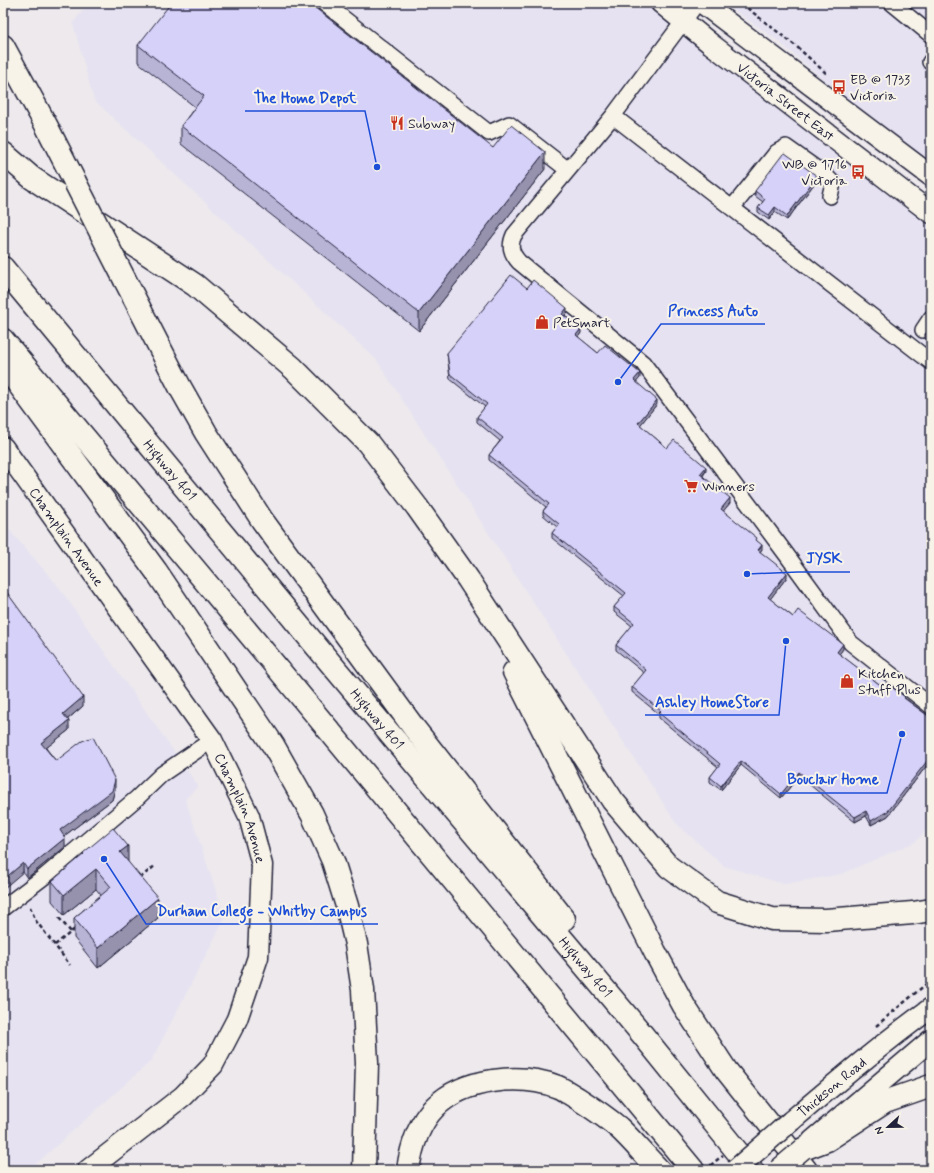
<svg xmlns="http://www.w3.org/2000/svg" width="934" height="1173" font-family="Mynerve,sans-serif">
<rect width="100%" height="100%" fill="#ede9ed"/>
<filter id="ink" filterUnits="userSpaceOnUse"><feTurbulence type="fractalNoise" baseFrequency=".025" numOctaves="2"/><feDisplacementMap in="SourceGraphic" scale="8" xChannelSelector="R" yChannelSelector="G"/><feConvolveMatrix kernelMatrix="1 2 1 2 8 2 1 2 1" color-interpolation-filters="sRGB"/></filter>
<g filter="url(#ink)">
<path fill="#e6e2f1" d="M89 3H645L851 163 931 226V825L915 842 841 874 784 884 724 866 676 823 376 359 94 100 73 23Z
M724 3H931V169L904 148 777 40Z
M3 523 58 586 198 786 185 799 225 918 151 1061 29 1170H3Z"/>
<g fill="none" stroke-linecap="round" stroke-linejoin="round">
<defs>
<path id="minor" d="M324 3 489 133 509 124 568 170
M697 3 613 116 931 362
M892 3 931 35
M931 61 930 62H931
M613 116 514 235C509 246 511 253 519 262L643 363 786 554 851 643 931 706
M732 208 777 152 786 147 824 174 833 183 830 196
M923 330 931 318
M3 908 45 876 137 798 162 774 212 740"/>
<g id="major">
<path id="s1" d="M661 3 711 44 931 213"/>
<path d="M702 3 931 176"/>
<path id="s2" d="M3 447 212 740 249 816 262 865 258 957 237 1019 213 1065 183 1096 88 1170"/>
<path id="s3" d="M791 1121C837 1082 883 1043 931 1008"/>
<path d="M812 1141 931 1040"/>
</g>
<g id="highway">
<path d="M3 46 46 125 75 182"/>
<path d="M3 153 32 178 195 285 293 368 368 443 417 507 468 579 613 801 669 867 717 902 772 919 826 920 913 913 931 910"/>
<path id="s4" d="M3 268 301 628 642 1034 752 1170"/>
<path d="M125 280 180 387 206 433 262 520 414 728 564 919"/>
<path d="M3 340 255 641 693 1170"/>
<path d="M3 363 156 571 273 745 312 814 333 861 347 906 356 944 363 990 367 1063 364 1170"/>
<path d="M514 672 655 952 684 1006 726 1070 806 1170"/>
<path d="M803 1149 827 1140 885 1102 931 1086"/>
<path d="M408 1170C411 1148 419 1123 435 1107 464 1078 521 1073 558 1087 565 1090 571 1095 577 1098 591 1107 606 1117 619 1128 633 1141 645 1156 659 1170"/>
</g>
</defs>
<use href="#minor" stroke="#22223b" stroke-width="18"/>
<use href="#major" stroke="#22223b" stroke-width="23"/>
<use href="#highway" stroke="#22223b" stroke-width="25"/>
<path stroke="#22223b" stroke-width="2.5" stroke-dasharray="4 3" stroke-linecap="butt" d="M742 4 797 47 827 74
M140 878 156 865
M30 907 36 921 70 965
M59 918 71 932
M55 945 76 928
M876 1026 931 980"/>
<use href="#minor" stroke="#f7f3e8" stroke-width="15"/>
<use href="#major" stroke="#f7f3e8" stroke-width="20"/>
<use href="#highway" stroke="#f7f3e8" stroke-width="22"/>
<defs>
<path id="major-bridge" d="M735 1170 791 1121
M778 1170 803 1149"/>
<path id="highway-bridge" d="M75 182 125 280"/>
</defs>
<use href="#major-bridge" stroke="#22223b" stroke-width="23" stroke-linecap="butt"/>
<use href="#highway-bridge" stroke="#22223b" stroke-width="25" stroke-linecap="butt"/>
<path stroke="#22223b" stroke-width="2.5" stroke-dasharray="4 3" stroke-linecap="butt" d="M705 1170 723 1155"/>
<use href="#major-bridge" stroke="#f7f3e8" stroke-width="20"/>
<use href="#highway-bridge" stroke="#f7f3e8" stroke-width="22"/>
</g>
<path fill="#b8b4d6" stroke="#22223b" d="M138 45 493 148 545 169 419 331 181 144V126L195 107 138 62Z
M817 180 787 220 775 212 769 220 758 212V208L763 202 755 196V191Z
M567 313 565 315 581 333 578 337 598 353 640 378 636 382 657 404 640 425 667 448 706 471 703 476 730 503 723 511 757 541 762 549 760 552 787 577 770 599 793 617 843 649 839 654 883 687 905 698 931 718V760L888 816 871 825 866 816 855 822 799 776 781 798 741 765 721 790 710 782V777L718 767 659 718V714L632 692V687L644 673 616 650V645L632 626 614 612V607L624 596 552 538V533L557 527 543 515V511L546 507 489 460V455L500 441 477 422V417L485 407 450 379 447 353Z
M930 330H931V343L925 338V334Z
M3 587 83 706 68 719 69 730 46 748 56 761 115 789 112 800 64 836 65 847 27 878 23 872Z
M83 853 128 862 158 918 98 968 74 938V918L101 895 96 889 64 915 52 901V881L83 855Z"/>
<path fill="#9692ae" stroke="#22223b" d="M545 152V169L419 331V313Z
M817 176V180L787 220V216Z
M775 207V212L769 220V215Z
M567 308V313L562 318V314Z
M581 329V333L576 340V335Z
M640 373V378L634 385V380Z
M657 400V404L638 428V423Z
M706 467V471L700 478V474Z
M730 498V503L721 514V509Z
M762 545V549L758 555V550Z
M787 573V577L768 602V597Z
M843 644V649L837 657V652Z
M83 697V706L63 723V714Z
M69 721V730L41 752V743Z
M931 756V760L888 816 871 825V821Z
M741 761V765L721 790V786Z
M799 772V776L781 798V794Z
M115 780V789L112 800 60 839V830Z
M866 811V816L855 822V817Z
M65 838V847L27 878V869Z
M128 846V866L120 852Z
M23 863V872L3 889V880Z
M96 869V889L64 915V895Z
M158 898V918L98 968V948Z"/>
<path fill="#d6d1f9" stroke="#22223b" d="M171 3H309L493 148 511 125 545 152 419 313 181 126 204 96 138 45Z
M785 153 817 176 787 216 775 207 769 215 758 208 765 199 755 191 783 154Z
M511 275 527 288 533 280 567 308 562 314 581 329 576 335 598 353 605 345 640 373 634 380 657 400 638 423 667 448 674 440 706 467 700 474 730 498 721 509 757 538 756 540 762 545 758 550 787 573 768 597 793 617 798 610 843 644 837 652 883 687 886 683 905 697 904 698 931 718V756L888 811 871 821 866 811 855 817 799 772 781 794 741 761 721 786 710 777 720 764 659 713 661 711 632 687 646 670 616 645 634 623 614 607 626 593 552 533 559 524 543 511 549 504 489 455 503 438 477 417 487 404 450 374 447 353Z
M930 330H931V338L925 334Z
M3 587 83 697 63 714 69 721 41 743 56 761 82 741 93 737 115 780 112 791 60 830 65 838 27 869 23 863 3 880Z
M113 828 128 846 120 852 158 898 98 948 74 918 111 887 96 869 64 895 52 881 84 854 83 853Z"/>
</g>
<defs>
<symbol id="bus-bare" viewBox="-9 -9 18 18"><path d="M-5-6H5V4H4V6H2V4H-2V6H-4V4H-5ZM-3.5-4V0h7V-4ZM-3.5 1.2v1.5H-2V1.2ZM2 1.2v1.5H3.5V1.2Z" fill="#c8321e" stroke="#f7f3e8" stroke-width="2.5" paint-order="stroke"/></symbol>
<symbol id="restaurant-bare" viewBox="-9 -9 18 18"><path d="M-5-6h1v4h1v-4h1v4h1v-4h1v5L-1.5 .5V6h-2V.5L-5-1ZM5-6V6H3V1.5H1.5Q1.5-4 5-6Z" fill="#c8321e" stroke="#f7f3e8" stroke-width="2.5" paint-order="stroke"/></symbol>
<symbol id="shop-bare" viewBox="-9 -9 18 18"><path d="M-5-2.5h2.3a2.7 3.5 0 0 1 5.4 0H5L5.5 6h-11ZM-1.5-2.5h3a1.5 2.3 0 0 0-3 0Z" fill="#c8321e" stroke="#f7f3e8" stroke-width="2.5" paint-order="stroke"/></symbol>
<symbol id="supermarket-bare" viewBox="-9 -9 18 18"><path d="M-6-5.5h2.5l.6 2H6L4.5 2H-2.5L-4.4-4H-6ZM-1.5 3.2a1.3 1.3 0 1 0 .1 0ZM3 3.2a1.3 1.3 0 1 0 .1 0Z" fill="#c8321e" stroke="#f7f3e8" stroke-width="2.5" paint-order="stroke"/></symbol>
</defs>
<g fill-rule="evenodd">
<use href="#bus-bare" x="829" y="77" width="20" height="20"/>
<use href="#restaurant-bare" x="387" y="113" width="20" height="20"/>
<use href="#bus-bare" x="848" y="162" width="20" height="20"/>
<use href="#shop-bare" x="532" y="312" width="20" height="20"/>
<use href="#supermarket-bare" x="681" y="476" width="20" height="20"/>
<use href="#shop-bare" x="837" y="671" width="20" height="20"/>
</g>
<g text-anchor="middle" stroke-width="4" stroke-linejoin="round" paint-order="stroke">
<g font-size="14" fill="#22223b" stroke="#f7f3e8" text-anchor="start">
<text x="850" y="84">EB @ 1733<tspan x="850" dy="16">Victoria</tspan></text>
<text x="408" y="128">Subway</text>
<text x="847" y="169" text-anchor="end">WB @ 1716<tspan x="847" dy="16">Victoria</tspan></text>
<text x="553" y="327">PetSmart</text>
<text x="702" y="491">Winners</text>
<text x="858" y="678">Kitchen<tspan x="858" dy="16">Stuff Plus</tspan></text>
</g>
<g font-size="14" fill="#22223b" stroke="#f7f3e8">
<text dy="5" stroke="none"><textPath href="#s1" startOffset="159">Victoria Street East</textPath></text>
<text dy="5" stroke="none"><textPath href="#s4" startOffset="262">Highway 401</textPath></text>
<text dy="5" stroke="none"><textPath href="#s2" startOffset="110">Champlain Avenue</textPath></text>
<text dy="5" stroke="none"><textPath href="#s4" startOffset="586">Highway 401</textPath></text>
<text dy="5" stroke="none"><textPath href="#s2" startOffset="434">Champlain Avenue</textPath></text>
<text dy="5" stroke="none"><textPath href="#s4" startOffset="910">Highway 401</textPath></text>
<text dy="5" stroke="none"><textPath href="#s3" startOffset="53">Thickson Road</textPath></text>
</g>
</g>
<path fill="none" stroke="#1d4ed8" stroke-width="1.5" d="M377 167L365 111H245M618 382L661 324H765M747 574L798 572H850M786 641L779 715H645M902 734L887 793H780M104 859L146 924H378"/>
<g fill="#1d4ed8" stroke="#f7f3e8" stroke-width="1.5">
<circle cx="377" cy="167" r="4"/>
<circle cx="618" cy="382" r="4"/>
<circle cx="747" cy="574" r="4"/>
<circle cx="786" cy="641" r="4"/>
<circle cx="902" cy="734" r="4"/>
<circle cx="104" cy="859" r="4"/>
</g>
<g font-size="15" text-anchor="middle" font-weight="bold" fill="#1d4ed8" stroke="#f7f3e8" stroke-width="4" stroke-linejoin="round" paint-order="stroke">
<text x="305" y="103">The Home Depot</text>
<text x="713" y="316">Princess Auto</text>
<text x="824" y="563">JYSK</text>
<text x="712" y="707">Ashley HomeStore</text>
<text x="833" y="784">Bouclair Home</text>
<text x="262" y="916">Durham College - Whitby Campus</text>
</g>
<rect width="934" height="1173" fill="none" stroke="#f7f3e8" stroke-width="16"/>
<rect x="8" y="8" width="918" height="1157" fill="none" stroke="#22223b" stroke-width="1.5" filter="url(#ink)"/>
<g transform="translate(888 1127) rotate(248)" stroke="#f7f3e8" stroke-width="3" paint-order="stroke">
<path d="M0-3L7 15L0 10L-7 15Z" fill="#22223b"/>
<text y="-6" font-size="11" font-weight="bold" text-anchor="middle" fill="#22223b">N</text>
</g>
</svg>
